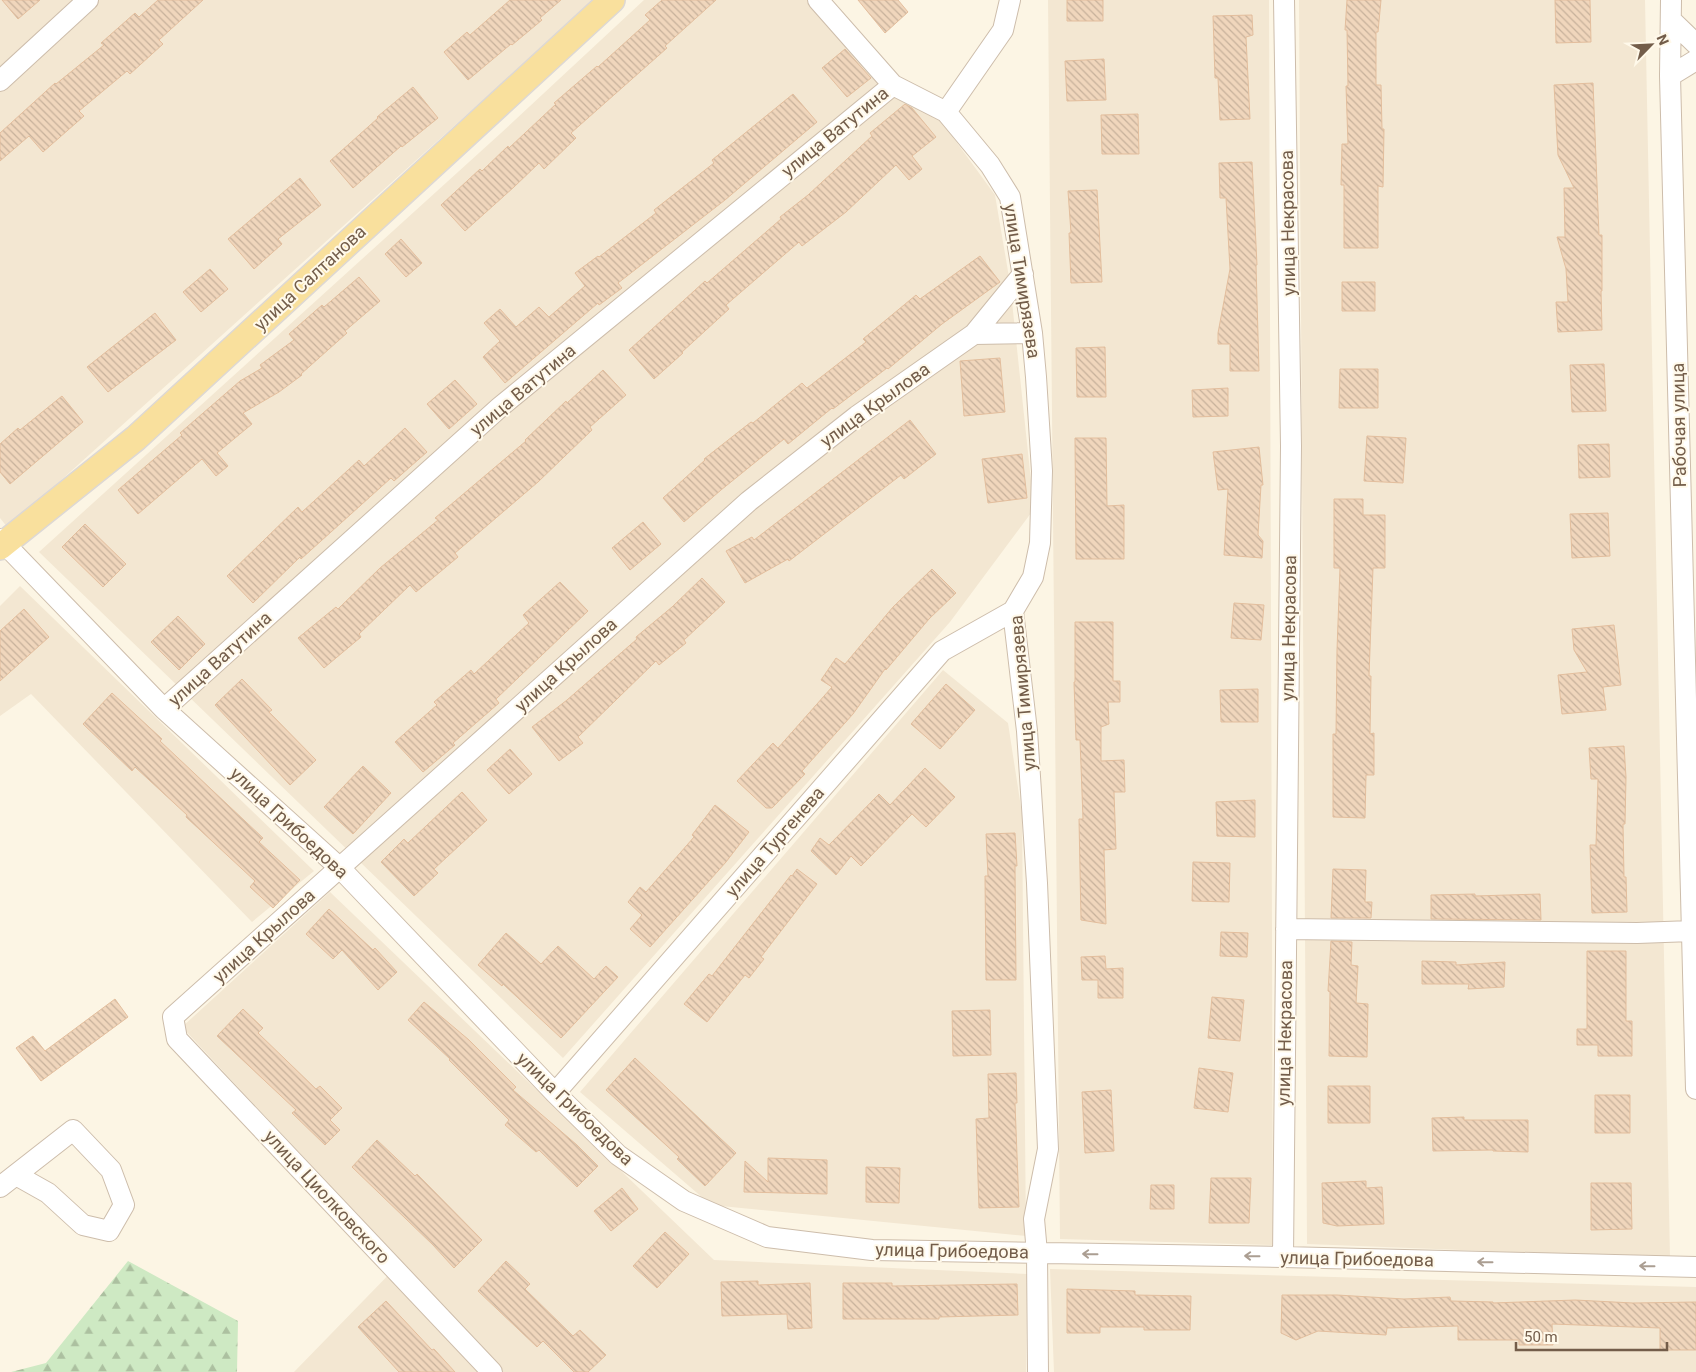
<svg xmlns="http://www.w3.org/2000/svg" width="1696" height="1372" font-family="Roboto,sans-serif">
<defs>
<pattern id="forest-firs" width="22" height="20" patternUnits="userSpaceOnUse" patternTransform="scale(1.25)"><rect width="22" height="20" fill="#cee9c3"/><path d="M5 1l3.5 6h-7zM16 11l3.5 6h-7z" fill="#acc0a0"/></pattern>
<pattern id="building-back-hatch" width="6" height="6" patternUnits="userSpaceOnUse" patternTransform="scale(1.25)"><rect width="6" height="6" fill="#f0d6bc"/><path d="M-1 5l2 2M0 0l6 6M5-1l2 2" fill="none" stroke="#c7b19b"/></pattern>
</defs>
<rect width="100%" height="100%" fill="#fcf5e4"/>
<path fill="#f3e7d2" d="M0 0H594L8 528 0 518Z
M644 0H809L936 114 995 195 1010 283 1034 509 950 622 563 1058 39 552 501 133Z
M1048 0H1269L1273 1245 1060 1239Z
M1299 0H1645L1670 1258 1307 1244Z
M20 586 314 871 252 922 31 694 0 716V606Z
M943 670 1008 723 1022 814 1026 1236 711 1205 580 1092Z
M330 892 714 1260 1027 1274 1026 1372H294L401 1262 182 1027Z
M1050 1269 1696 1287V1372H1054Z"/>
<path fill="url(#forest-firs)" d="M128 1261 238 1321 237 1372H11L46 1363Z"/>
<path fill="url(#building-back-hatch)" stroke="#e3be9d" d="M2 0H40L18 19Z
M158 0H203L159 40 163 44 130 74 127 71 79 111 84 116 43 152 29 136 0 161V133L55 83 56 84 104 45 101 43 135 13 139 17Z
M510 0H561L540 18 542 20 512 45 511 44 468 80 444 52 467 32 470 35Z
M662 0H716L665 46 667 48 571 133 576 138 544 169 539 163 514 187 465 231 441 205 480 169 482 171 508 146 509 148 556 104 554 103 597 66 598 67 650 20 645 15Z
M858 0H898L908 12 885 33Z
M1067 0H1103V21H1067Z
M1347 0H1381L1378 32H1376V85H1381L1382 129H1384L1383 187 1378 186V248H1344V185H1341L1342 144H1348L1346 86H1348L1347 30H1345Z
M1555 0H1590L1591 42 1556 43Z
M1252 15 1253 35 1246 37 1250 119 1220 120 1218 78H1215L1213 16Z
M845 49 871 78 847 97 822 68Z
M1104 59 1106 100 1067 101 1065 61Z
M1593 83 1599 235H1602V291H1601L1602 330 1558 332 1556 302H1568L1566 269 1557 237H1565L1564 188H1574L1558 155 1554 85Z
M413 87 438 118 402 147 401 146 353 188 330 161 378 118 377 117Z
M793 94 817 122 725 200 618 283 622 288 599 305 598 303 505 383 483 357 500 341 484 323 500 309 516 327 539 307 549 317 585 286 575 273 598 256 599 257 656 213 654 210 714 163 712 160Z
M905 104 912 108 936 137 912 156 922 169 909 180 896 165 846 212 802 246 799 242 726 305 729 309 682 352 683 353 654 379 629 350 705 281 707 283 781 219 780 217 808 195 872 136 870 133Z
M1138 114 1139 154H1102L1101 115Z
M1252 162 1257 265H1256L1259 371H1230V344H1218V333L1230 269 1226 198H1220L1219 163Z
M300 178 321 205 278 239 282 244 254 269 228 239Z
M1097 190 1102 282 1071 283 1069 233H1071L1068 191Z
M401 239 422 263 406 277 385 254Z
M980 256 1000 282 942 324 888 369 887 368 833 409 832 408 788 444 784 439 721 490 684 522 663 498 705 460 704 459 751 422 753 423 802 383 807 388 866 342 863 339 916 295 920 299Z
M210 269 228 289 201 312 183 292Z
M359 277 380 301 345 331 347 333 301 374 302 375 279 392 243 413 252 424 217 453 228 466 216 476 202 459 138 514 118 490 182 435 180 433 240 381 262 368 260 365 294 340 289 334 322 305 324 307Z
M1342 282H1375V311H1342Z
M155 313 176 340 108 392 87 367Z
M1105 347 1106 397H1077L1076 348Z
M1000 358 1005 412 964 416 960 361Z
M1604 364 1606 411 1572 412 1570 365Z
M1340 369H1378V408H1339Z
M603 370 626 395 590 427 592 430 538 482 455 553 458 557 416 592 410 585 359 634 361 637 324 668 298 638 336 607 338 609 380 568 438 520 435 518 526 441 525 440 566 401 567 403Z
M455 380 477 404 449 429 427 404Z
M1228 388V416L1193 417 1192 390Z
M62 396 83 422 10 484 0 472V444L18 428 20 430Z
M910 420 936 454 904 479 901 475 789 561 788 559 745 583 726 551 752 537 754 540Z
M405 428 427 452 394 481 391 478 301 559 300 557 253 603 227 576 298 507 302 512 359 460 364 466Z
M1367 436 1406 438 1403 483 1364 481Z
M1075 438H1106L1107 506 1124 505V559H1076Z
M1609 444 1610 477 1579 478 1578 445Z
M1259 447 1263 485H1261L1258 535 1263 541 1262 558 1224 555 1228 489 1218 490 1213 452Z
M1022 454 1027 498 988 503 982 459Z
M1334 499H1363V515H1385V568H1373L1369 676H1371L1370 734 1374 733V775H1366L1365 818 1333 817V734H1336L1337 650 1340 568H1334Z
M1608 513 1610 556 1572 558 1570 514Z
M643 522 661 544 630 570 612 548Z
M85 524 126 564 103 587 62 547Z
M932 569 956 593 929 619 886 670 885 669 853 714 802 771 805 774 772 808H766L737 781 773 743 778 748 832 687 821 680 836 658 845 664 893 607Z
M702 578 725 602 684 640 686 643 659 665 656 661 578 737 583 743 559 761 532 727 567 700 637 639 636 637 672 607Z
M560 582 588 611 496 699 499 703 453 743 455 745 423 772 395 742 437 705 434 702 471 670 474 674 529 623 523 615Z
M1234 603 1264 605 1261 640 1231 638Z
M24 609 49 637 0 681V631Z
M178 616 205 644 179 670 151 642Z
M1075 622H1113V681H1120V702H1108L1109 724 1101 727V761L1124 760 1125 792H1114L1116 849 1104 850 1106 924 1081 920 1079 819H1083L1080 740H1076L1074 682H1075Z
M1614 625 1621 685 1603 687 1606 710 1562 714 1558 675 1587 672 1574 650 1572 629Z
M242 679 272 710 269 712 316 760 290 785 215 705Z
M946 684 975 710 940 749 911 724Z
M1258 689V722H1221L1220 690Z
M112 693 162 739 160 741 263 838 259 842 300 880 273 908 250 887 255 881 186 817 187 815 135 767 132 771 83 724Z
M1624 746 1626 777 1625 824H1623L1624 877H1626L1627 912 1592 913 1590 845H1596L1598 779H1591L1589 748Z
M510 749 532 774 509 794 487 770Z
M363 766 391 793 353 834 324 807Z
M925 768 955 797 926 827 912 814 861 866 851 856 836 875 811 851 820 838 829 845 879 794 890 805Z
M462 792 487 820 434 869 438 873 414 896 381 862 404 839 408 843Z
M1255 800V837L1217 836 1216 802Z
M715 805 749 832 726 862 650 947 630 929 642 915 628 902 640 887 646 892 694 837 692 835Z
M1015 833 1017 866H1015L1016 980H986L985 876H988L986 834Z
M1193 862 1230 863 1229 902 1192 901Z
M797 869 817 884 761 957 764 959 749 978 745 975 707 1022 684 1004 709 974 712 976 791 875 792 876Z
M1333 869 1366 870 1365 902H1372L1371 918H1331Z
M1475 894V896L1540 894 1541 920 1431 919V895Z
M329 909 373 950 375 948 397 972 378 990 342 950 333 959 306 934Z
M1221 932 1248 933 1247 957 1220 956Z
M506 933 541 964 558 946 594 979 606 966 618 977 561 1038 503 984 502 986 478 965Z
M1331 941 1352 942 1351 965 1358 966 1356 1003 1368 1004 1367 1057 1329 1056 1330 992 1328 991Z
M1587 951H1626V1021H1632V1056H1598V1045H1577V1029H1587Z
M1105 956 1106 969 1123 968V998H1098V980H1082L1081 957Z
M1422 961 1456 962V965L1505 962 1504 987 1468 989 1469 984H1422Z
M1212 997 1244 1000 1240 1041 1208 1038Z
M115 999 128 1017 41 1081 16 1048 33 1036 45 1051Z
M424 1002 469 1040 516 1087 513 1090 577 1145 598 1166 577 1187 539 1150 536 1152 505 1125 509 1120 449 1060 450 1059 408 1020Z
M243 1009 263 1028 258 1033 316 1089 320 1086 342 1108 330 1120 340 1130 325 1145 292 1113 296 1110 217 1036Z
M990 1010 991 1055 953 1056 952 1011Z
M635 1058 736 1153 705 1186 677 1159 679 1157 606 1090Z
M1199 1068 1233 1073 1228 1112 1194 1108Z
M1016 1073 1017 1103H1015L1019 1207 979 1208 976 1119 989 1118 988 1074Z
M1328 1086H1370V1123H1328Z
M1111 1090 1114 1151 1085 1153 1082 1092Z
M1595 1095H1630V1133H1595Z
M1464 1117V1120H1528V1152L1493 1151V1150L1433 1151 1432 1118Z
M377 1140 415 1176 417 1174 482 1240 454 1268 433 1245 352 1167Z
M768 1158 827 1160V1194L744 1192 745 1161 768 1182Z
M866 1167 900 1168 899 1203 866 1202Z
M1211 1178H1251L1249 1223H1209Z
M1366 1181V1188L1382 1187 1384 1224 1337 1226 1323 1223 1322 1183Z
M1591 1183H1631L1632 1229 1591 1230Z
M1151 1185H1174V1209H1150Z
M622 1188 638 1209 611 1231 594 1211Z
M665 1232 689 1254 657 1288 633 1266Z
M506 1261 530 1284 525 1289 573 1336 580 1330 606 1355 588 1372H574L543 1341 537 1347 478 1291Z
M758 1281V1285L810 1283 812 1328 788 1329 787 1314 722 1316 721 1282Z
M843 1283H892V1286L1017 1284 1018 1315 939 1317V1319H843Z
M1067 1289 1135 1291V1295L1191 1296 1190 1330H1144V1327H1100V1333H1067Z
M1282 1295H1337L1404 1299 1450 1297 1451 1301 1493 1302V1303L1575 1300 1633 1303 1696 1302V1350H1660V1328L1552 1324 1553 1345H1519V1340H1458V1326L1387 1328 1386 1335 1318 1331 1296 1340 1281 1333Z
M386 1301 432 1350 434 1349 455 1372H399L358 1327Z"/>
<g fill="none" stroke-linecap="round" stroke-linejoin="round">
<defs>
<path id="minor" d="M818 0 893 85 946 112
M1010 0 1003 30 946 112 990 165 1010 197 1032 333 1036 377 1042 471 1040 543 1033 577 1013 611 1027 731 1037 883 1048 1149 1034 1219 1037 1253 1038 1372
M1671 0 1670 76 1696 1089
M1671 20 1696 44
M1670 76 1696 60
M0 81 88 0
M974 334 1032 333
M0 539 164 709 340 868 555 1093 618 1155 684 1201 767 1237 872 1250 1283 1257 1696 1267
M164 709 500 407 893 85
M1286 929 1637 933 1692 931
M555 1093 942 651 1013 611
M0 1187 73 1130 111 1170 124 1205 109 1231 83 1225 48 1193 16 1175
M1283 1257 1291 446 1284 0
M492 1372 177 1039 173 1017 749 501 857 416 974 334 1023 274"/>
<path id="major" d="M0 547 136 438 612 0"/>
</defs>
<use href="#minor" stroke="#cdbdab" stroke-width="22"/>
<use href="#major" stroke="#ddd8d4" stroke-width="28"/>
<use href="#minor" stroke="#fff" stroke-width="20"/>
<use href="#major" stroke="#f9e09d" stroke-width="25"/>
</g>
<defs><path id="oneway-shaft" d="M-6 0H5M1.5-3L5.5 0L1.5 3" fill="none" stroke-width="1.6" stroke-linecap="round" stroke-linejoin="round" transform="scale(1.25)"/></defs>
<g stroke="#ab9e92">
<use href="#oneway-shaft" transform="translate(1090 1254) rotate(-179)"/>
<use href="#oneway-shaft" transform="translate(1252 1256) rotate(-179)"/>
<use href="#oneway-shaft" transform="translate(1485 1262) rotate(-179)"/>
<use href="#oneway-shaft" transform="translate(1647 1266) rotate(-179)"/>
</g>
<g text-anchor="middle" stroke-width="4" stroke-linejoin="round" paint-order="stroke">
<g font-size="18" fill="#735d4a" stroke="#fff9ea">
<text transform="translate(835 132) rotate(-39)" y="6">улица Ватутина</text>
<text transform="translate(1288 223) rotate(-91)" y="6">улица Некрасова</text>
<text transform="translate(310 278) rotate(-43)" y="6">улица Салтанова</text>
<text transform="translate(1022 281) rotate(81)" y="6">улица Тимирязева</text>
<text transform="translate(523 390) rotate(-40)" y="6">улица Ватутина</text>
<text transform="translate(875 405) rotate(-36)" y="6">улица Крылова</text>
<text transform="translate(1679 425) rotate(-91)" y="6">Рабочая улица</text>
<text transform="translate(1289 628) rotate(-89)" y="6">улица Некрасова</text>
<text transform="translate(220 659) rotate(-42)" y="6">улица Ватутина</text>
<text transform="translate(566 665) rotate(-42)" y="6">улица Крылова</text>
<text transform="translate(1023 693) rotate(-95)" y="6">улица Тимирязева</text>
<text transform="translate(289 823) rotate(43)" y="6">улица Грибоедова</text>
<text transform="translate(775 842) rotate(-49)" y="6">улица Тургенева</text>
<text transform="translate(264 936) rotate(-42)" y="6">улица Крылова</text>
<text transform="translate(1285 1033) rotate(-89)" y="6">улица Некрасова</text>
<text transform="translate(575 1109) rotate(44)" y="6">улица Грибоедова</text>
<text transform="translate(327 1197) rotate(47)" y="6">улица Циолковского</text>
<text transform="translate(952 1251) rotate(1)" y="6">улица Грибоедова</text>
<text transform="translate(1357 1259) rotate(1)" y="6">улица Грибоедова</text>
</g>
</g>
<g transform="translate(1651 45) rotate(66)" stroke="#fff9ea" stroke-width="4" paint-order="stroke">
<path d="M0-4L9 19L0 12L-9 19Z" fill="#735d4a"/>
<text y="-8" font-size="14" font-weight="bold" text-anchor="middle" fill="#735d4a">N</text>
</g>
<path d="M1516 1342v8h151v-8" fill="none" stroke="#735d4a" stroke-width="2.5"/>
<text x="1524" y="1342" font-size="15" fill="#735d4a" stroke="#fff9ea" stroke-width="4" paint-order="stroke">50 m</text>
</svg>
